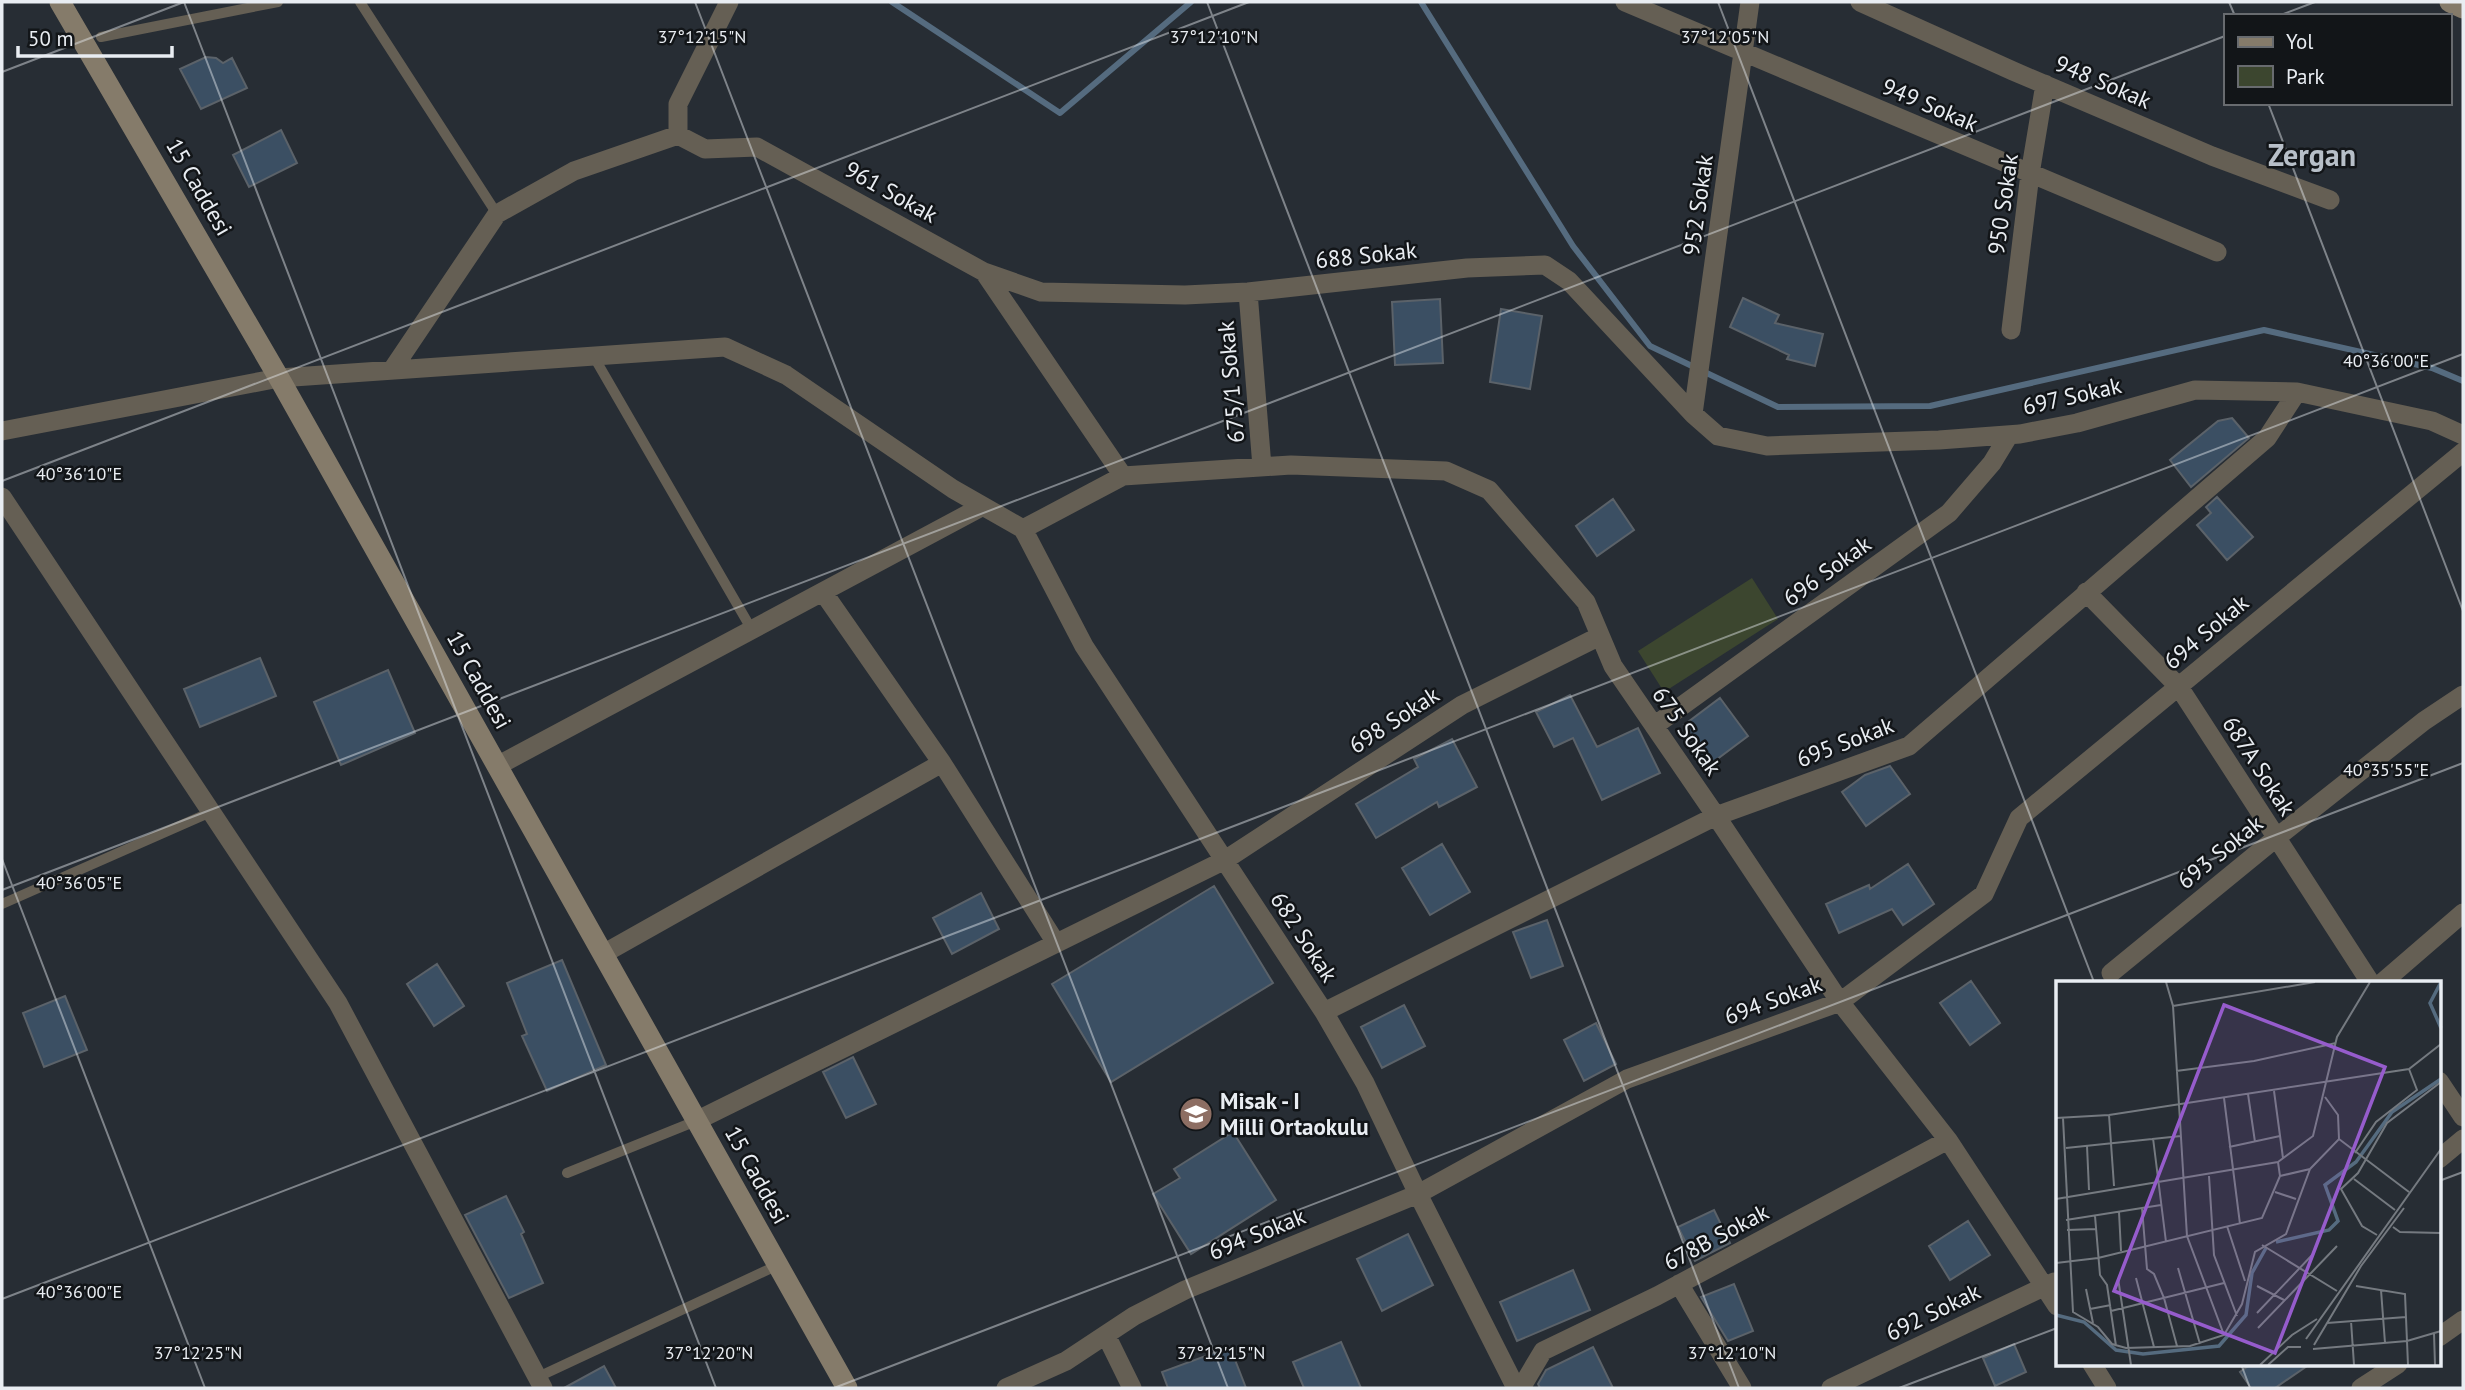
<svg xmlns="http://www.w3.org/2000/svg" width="2465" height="1390" font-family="'PT Sans',sans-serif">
<rect width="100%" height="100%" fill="#272d34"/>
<path fill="#3c462f" d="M1752 578 1778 619 1664 692 1638 651Z"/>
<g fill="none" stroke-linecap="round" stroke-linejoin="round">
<path stroke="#556b7f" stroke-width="6" d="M892 2 1060 113 1191 2
M1421 2 1573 246 1650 346 1778 407 1930 406 2264 330 2432 368 2463 381"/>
</g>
<path fill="#3b4f63" stroke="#5b6269" stroke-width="2" d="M206 57 216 58 223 63 232 58 247 88 201 109 180 69Z
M281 130 297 163 249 187 233 155Z
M1743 298 1779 315 1775 323 1823 334 1815 366 1787 359 1789 355 1730 327Z
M1440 299 1443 363 1395 365 1392 302Z
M1501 309 1542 316 1530 389 1490 382Z
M2232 418 2249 438 2191 487 2170 460 2218 421Z
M2217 497 2253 537 2227 560 2197 525 2211 513 2206 507Z
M1613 499 1634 530 1597 556 1576 526Z
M260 658 276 696 200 727 184 689Z
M388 670 415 733 341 765 314 702Z
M1570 695 1597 747 1638 728 1660 773 1602 800 1573 738 1554 747 1536 712Z
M1720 698 1748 736 1712 763 1684 725Z
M1452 739 1477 787 1439 807 1437 802 1376 838 1356 804 1418 767 1414 759Z
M1890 766 1910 794 1866 826 1842 792 1865 775Z
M1442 844 1470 892 1430 915 1402 868Z
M1908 864 1934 904 1903 925 1892 909 1839 933 1826 904 1869 885 1870 889Z
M1214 886 1273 983 1111 1082 1052 984Z
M981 893 999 929 952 954 933 918Z
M1547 920 1563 966 1531 978 1513 932Z
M562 960 606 1065 547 1091 522 1036 527 1034 507 983Z
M437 964 464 1006 434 1026 407 984Z
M1971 981 2000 1023 1970 1045 1940 1003Z
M65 996 87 1050 44 1067 23 1013Z
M1404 1005 1425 1046 1382 1068 1361 1027Z
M1596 1023 1616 1064 1584 1081 1564 1040Z
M853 1057 876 1104 846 1118 823 1072Z
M1233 1132 1276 1200 1191 1254 1153 1194 1180 1178 1174 1169Z
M506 1196 524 1232 521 1234 543 1283 509 1298 465 1215Z
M1714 1210 1730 1243 1695 1261 1678 1227Z
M1968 1221 1990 1255 1950 1280 1929 1246Z
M1408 1234 1433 1285 1382 1311 1357 1259Z
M1573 1270 1590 1310 1517 1341 1500 1302Z
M1734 1284 1753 1331 1728 1341 1701 1297Z
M1341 1342 1361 1388H1304L1293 1362Z
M2014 1344 2026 1372 1995 1386 1983 1358Z
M1230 1347 1246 1388H1168L1162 1372Z
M1593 1347 1613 1388H1540L1538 1384 1546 1370Z
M2251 1364H2310L2275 1388H2251L2240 1372Z
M604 1366 616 1388H564Z"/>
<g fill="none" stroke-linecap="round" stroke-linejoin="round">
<path stroke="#655f54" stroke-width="10" d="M360 2 497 214
M101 37 278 2
M594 357 752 630
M2 904 211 812
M567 1173 696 1121
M538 1377 778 1265"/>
<path stroke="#655f54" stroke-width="19" d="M729 2 678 104V135L705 149 757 147 984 272 1123 476
M1625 2 2217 252
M1860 2 2013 71 2212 156 2330 200
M984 272 1041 292 1185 295 1248 292 1467 268 1545 265 1569 281 1693 414 1718 436 1767 446 1939 440 2020 434 2077 423 2195 390 2297 392 2432 421 2463 435
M1248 292 1262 467
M2011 330 2030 174 2045 84
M392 370 497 214 574 171 678 135
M1693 414 1750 2
M2 431 279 378 725 347 786 375 953 489 1023 529
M2 497 338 1003 543 1388
M1023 529 1123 476 1291 465 1446 471 1489 490 1586 602 1613 666 1716 816 1840 1002 1948 1140 2057 1306
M1023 529 1084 646 1324 1012 1365 1083 1418 1194 1516 1388
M823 592 942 763 1056 943
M2086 592 2179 687 2370 982
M1654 726 1949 513 1992 463 2009 435
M497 766 983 506
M603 954 942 763
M2111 973 2276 838 2424 721 2463 695
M2383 982 2463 913
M1324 1012 1716 816 1909 746 2267 438 2297 392
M2439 1081 2463 1117
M696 1121 1225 860 1462 705 1600 636
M2439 1159 2463 1139
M1679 1284 1742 1388
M1106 1335 1132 1388
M2439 1337 2463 1320
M2092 1364 2107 1388
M1006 1388 1066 1361 1134 1316 1185 1290 1418 1194 1627 1079 1840 1002 1984 894 2019 818 2463 452
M1521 1388 1543 1351 1657 1296 1948 1140
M1831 1388 2054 1282
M2361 1388 2398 1364"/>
<path stroke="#857b6a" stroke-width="21" d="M60 2 279 378 847 1388
M2450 2 2463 8"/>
</g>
<path fill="none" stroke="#e9edf2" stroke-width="2" stroke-opacity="0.45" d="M184 2 716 1388M695 2 1228 1388M1207 2 1739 1388M1718 2 2094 982M2229 2 2235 16M2278 16 2315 2M2 72 184 2M2268 103 2463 611M2 481 1249 2M2 859 205 1388M2 890 2225 36M2439 1181 2463 1172M2 1299 2463 354M2241 1364 2250 1388M834 1388 2463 763M1899 1388 2057 1328"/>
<defs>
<symbol id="school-disc" viewBox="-11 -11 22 22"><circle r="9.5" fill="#8d6e63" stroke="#121518"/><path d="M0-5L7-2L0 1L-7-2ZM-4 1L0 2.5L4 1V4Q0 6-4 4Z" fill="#fff"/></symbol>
</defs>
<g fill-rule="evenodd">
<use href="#school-disc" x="1177" y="1095" width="38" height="38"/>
</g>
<g text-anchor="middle" stroke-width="5" stroke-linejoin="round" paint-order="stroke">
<g font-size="23" fill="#e9edf2" stroke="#121518">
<text transform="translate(2103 82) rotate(23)" y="8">948 Sokak</text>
<text transform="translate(1930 105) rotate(23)" y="8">949 Sokak</text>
<text transform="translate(199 187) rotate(60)" y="8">15 Caddesi</text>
<text transform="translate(891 192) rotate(29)" y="8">961 Sokak</text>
<text transform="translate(2003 204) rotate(-82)" y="8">950 Sokak</text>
<text transform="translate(1698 205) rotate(-82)" y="8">952 Sokak</text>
<text transform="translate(1366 255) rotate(-6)" y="8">688 Sokak</text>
<text transform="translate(1231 382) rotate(-95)" y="8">675/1 Sokak</text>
<text transform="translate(2072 396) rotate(-13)" y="8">697 Sokak</text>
<text transform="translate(1827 571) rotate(-36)" y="8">696 Sokak</text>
<text transform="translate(2206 632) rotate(-40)" y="8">694 Sokak</text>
<text transform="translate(479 680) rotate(61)" y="8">15 Caddesi</text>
<text transform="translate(1394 720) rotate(-33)" y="8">698 Sokak</text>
<text transform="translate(1687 731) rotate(55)" y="8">675 Sokak</text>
<text transform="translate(1845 742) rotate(-21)" y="8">695 Sokak</text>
<text transform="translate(2259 766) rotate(57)" y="8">687A Sokak</text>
<text transform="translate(2220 852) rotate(-39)" y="8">693 Sokak</text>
<text transform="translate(1304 937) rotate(57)" y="8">682 Sokak</text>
<text transform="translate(1773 1000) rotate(-20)" y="8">694 Sokak</text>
<text transform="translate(757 1175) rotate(61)" y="8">15 Caddesi</text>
<text transform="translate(1257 1234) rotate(-22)" y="8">694 Sokak</text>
<text transform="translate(1716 1237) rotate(-28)" y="8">678B Sokak</text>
<text transform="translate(1933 1312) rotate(-26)" y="8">692 Sokak</text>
</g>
<g font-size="23" font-weight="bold" fill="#e9edf2" stroke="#121518" text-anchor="start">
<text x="1220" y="1109">Misak - I<tspan x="1220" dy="26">Milli Ortaokulu</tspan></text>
</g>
<g font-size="30" font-weight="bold" fill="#b7bfc8" stroke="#121518">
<text x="2312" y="166">Zergan</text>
</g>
</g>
<g transform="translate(2056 981)">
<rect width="385" height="385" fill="#272d34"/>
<path fill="none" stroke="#556b7f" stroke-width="3.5" d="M385 1 374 22 385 47M220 261 273 249 282 240 269 204 300 181 336 131 385 98M0 334 28 341 60 369 87 373 163 365 190 334 196 292 210 267"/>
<path fill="none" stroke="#757a80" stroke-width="2" d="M110 1 117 25 131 255 168 354M117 25 259 1M120 90 198 80 280 62M218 110 227 177M192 113 199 161M269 116 282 134 283 158M168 117 184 243M53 134 58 205M0 137 53 134 353 88 385 63M7 137 17 331 42 346 56 363 70 367 134 365 168 354 186 323 199 271 230 253 254 188M97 157 110 261M31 165 33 209M173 166 224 155M10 167 125 155M299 172 320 141 361 109 353 88M222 181 257 155 281 56 314 1M153 195 158 274 181 335M224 195 254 188 283 158 353 211M298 198 339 229M219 211 240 218M0 218 222 181M86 227 91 288 98 293 108 317 121 365M63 231 65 270M39 235 44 294 51 304 60 365M10 239 105 224M171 245 189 300M337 246 344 251 385 252M11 249 40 248M321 254 306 245 285 208 302 192 331 142 385 101M206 264 281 310M0 282 42 277 206 237 224 195 222 181M122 287 144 363M62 297 75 384M80 297 98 366M201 305 228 319M300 305 349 313 352 384M30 308 37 342M325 309 329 362M34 328 55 324M55 330 168 302M201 332 258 272M295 340 298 384M271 342 350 336M202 347 281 265M378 352 379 384M250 358 385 168M258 364 305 285 348 227M257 368 351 360 385 350M204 384 236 354 261 338M212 384 232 366H245"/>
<path fill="#965ccc" fill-opacity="0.15" stroke="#965ccc" stroke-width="3.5" d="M168 24 329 86 219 372 58 310Z"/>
<rect width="385" height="385" fill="none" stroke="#e9edf2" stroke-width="3.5"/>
</g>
<g font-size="18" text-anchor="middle" fill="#e9edf2" stroke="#121518" stroke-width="5" stroke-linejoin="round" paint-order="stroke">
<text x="702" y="43">37°12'15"N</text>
<text x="1214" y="43">37°12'10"N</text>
<text x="1725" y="43">37°12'05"N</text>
<text x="2386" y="367">40°36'00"E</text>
<text x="79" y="480">40°36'10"E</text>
<text x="2386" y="776">40°35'55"E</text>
<text x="79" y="889">40°36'05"E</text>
<text x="79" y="1298">40°36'00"E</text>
<text x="198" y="1359">37°12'25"N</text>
<text x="709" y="1359">37°12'20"N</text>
<text x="1221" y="1359">37°12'15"N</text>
<text x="1732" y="1359">37°12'10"N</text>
</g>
<rect width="2465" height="1390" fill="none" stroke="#e9edf2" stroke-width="7"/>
<rect x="2224" y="14" width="228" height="91" fill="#121518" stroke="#686b6f" stroke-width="2"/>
<rect x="2238" y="37" width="35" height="10" fill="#857b6a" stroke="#686b6f" stroke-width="2"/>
<text x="2286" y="49" font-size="21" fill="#e9edf2">Yol</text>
<rect x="2238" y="66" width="35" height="21" fill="#3c462f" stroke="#686b6f" stroke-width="2"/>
<text x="2286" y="84" font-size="21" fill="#e9edf2">Park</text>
<path d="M18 46v10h154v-10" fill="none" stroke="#e9edf2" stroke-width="3.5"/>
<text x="28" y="46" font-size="21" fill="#e9edf2" stroke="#121518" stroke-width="5" paint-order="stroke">50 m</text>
</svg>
